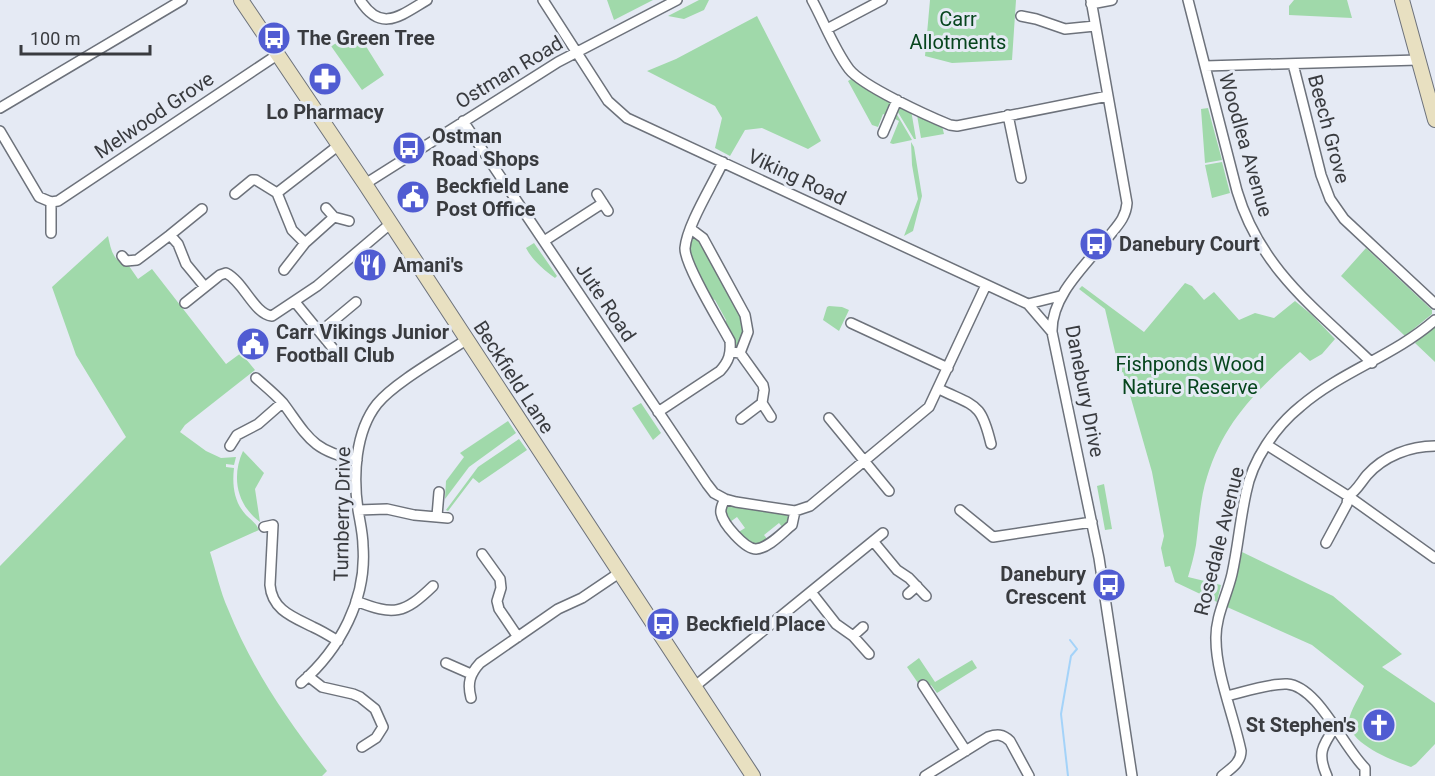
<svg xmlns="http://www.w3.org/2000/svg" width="1435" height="776" font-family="Roboto,sans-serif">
<rect width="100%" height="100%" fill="#e5eaf4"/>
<path fill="#a0d9aa" d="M607 0H653L614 20Z
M699 0H709L704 10 684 19 668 16Z
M930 0H1016L1012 60 952 63 925 56Z
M1294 0H1347L1352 18 1289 15V6Z
M757 16 821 141 808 149 762 128 745 130 730 156 715 148 722 118 715 106 647 71 676 59Z
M357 32 384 75 362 90 331 46Z
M853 78 890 100 892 104 888 116 883 114 878 127 872 125 848 81Z
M902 105 911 110 916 139H914L896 109Z
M1208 108 1222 160 1205 163 1201 109Z
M895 111 912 140 893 144 890 143 899 121 893 118Z
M918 114 942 126 944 134 921 138 917 115Z
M911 142 914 147 922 196 913 231 904 236 918 199 912 165Z
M1222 162 1230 193 1212 198 1205 165Z
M108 236C111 250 113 262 129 266L138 279 152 269 226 364 241 353 255 370 185 425 180 432 206 451 221 458 236 457 234 465 226 464V467L234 468C232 485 234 502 246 515 251 520 256 523 259 530L210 552C216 571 220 591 228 609 252 669 288 721 327 771L322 776H0V566L126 437 76 355 52 287Z
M694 236 699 241 743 322V336L737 348 734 346 725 324 726 320 715 300 710 298C699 279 683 260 691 238Z
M534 243 557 276 555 278C543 269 533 261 526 248Z
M1366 248 1432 310V314L1405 336 1341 276Z
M1185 283 1192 286 1204 300 1214 292 1239 320 1255 313 1274 318 1295 301 1312 315 1335 339 1322 354 1310 361 1300 352C1258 389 1224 421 1207 477 1200 499 1199 523 1196 545 1194 556 1191 567 1188 577L1221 585 1217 602 1175 582 1170 566 1165 567 1161 548 1164 536 1152 472 1126 381 1123 372 1120 373 1105 309 1079 289 1082 286 1144 332Z
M829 306 842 307 849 310 839 331 823 320 827 307Z
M1435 327V362L1415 343Z
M641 403 661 433 653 440 632 408Z
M508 421 516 433 469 467 445 499 446 481 464 457 460 453Z
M519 439 527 450 479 483 473 478 448 511 446 510 478 467Z
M243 451 264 473 255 489 260 522C237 505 231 477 243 451Z
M1104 484 1112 529 1105 530 1097 486Z
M726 504 788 514 791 519 783 528 779 523 764 535 768 540 759 547 743 542 737 533 745 528 737 517 730 522 724 514Z
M1242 552 1333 596 1402 654 1382 667 1435 703V744L1416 764 1411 767C1394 761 1348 744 1349 721 1350 710 1360 697 1364 686L1312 645 1227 607Z
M919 658 935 682 972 660 977 668 937 693 931 685 927 687 923 681 918 683 907 667Z"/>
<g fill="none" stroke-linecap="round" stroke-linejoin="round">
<path stroke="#a4d3f9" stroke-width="2" d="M1068 776 1061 714 1071 656 1077 649 1070 640"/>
<defs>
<path id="street" d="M360 0C381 33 400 16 427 0
M543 0 608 101 627 118 1028 304 1052 332
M812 0C824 22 834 49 849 69 862 86 928 116 950 125L957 126 1108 96
M1091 0 1127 203C1126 217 1118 225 1110 235 1087 264 1051 295 1052 332L1099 558 1132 776
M1188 0 1237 191C1260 269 1316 309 1372 363
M1091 4 1112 0
M1021 16 1036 19 1065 29 1095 26
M827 29 882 0
M1293 64 1321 175 1330 199 1344 219 1435 304
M1205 66 1418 60
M0 108 182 0
M1008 115 1021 178
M463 121 707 484 714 493 725 499 736 502 795 511 810 506 929 407 986 285
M0 131 39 197 51 202 58 201 277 55
M883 133 897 100
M365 184 558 62 677 0
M277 193 339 145
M277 193 292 230 305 243
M235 194 252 180H256L277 193
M597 194 608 211
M51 202V233
M326 208 334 217 349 221
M202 209 170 235 178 244 186 264 205 287
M691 229 703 238 745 315 748 332 740 353 731 352
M544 241 603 203
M122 256 126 261 137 260 170 235
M284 270 305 243 334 217
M295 302 340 357
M185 303 220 275 226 273C244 282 254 314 272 316L317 286 390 224
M1028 304 1060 296
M851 323 948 368
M320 332 356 302
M740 353 763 385 764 390 762 403 741 419
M256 378C265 386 275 394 283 403 308 437 312 451 357 460
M939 389C976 407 981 402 991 444
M762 403 771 417
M658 412 720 371C729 361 731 354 730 341 721 324 684 264 685 248 687 225 713 184 723 162
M829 418 889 491
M1267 445 1348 496 1435 558
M230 446 237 435 258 424 282 403
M725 499C723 503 720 508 721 513 723 524 745 549 756 549 769 548 783 532 792 525L795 511
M358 510 387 509 414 515 448 518
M960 510 993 537 1092 522
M437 516 439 492
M264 527 273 525 270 585C272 610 293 617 313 627 322 631 330 636 338 641
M873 541 897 570 909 578 926 596
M1326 543 1347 504 1348 496C1356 492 1361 482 1367 475 1384 456 1410 446 1435 446
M482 554 500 579 501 588 497 601 499 609 518 637
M811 592 836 624 853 636 869 654
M908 594 917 586
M356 601C394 616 404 614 433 586
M853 636 863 627
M446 663 471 674
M308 676 322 687 353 694 360 697 375 709 383 727 376 738 362 747
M301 683C340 649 367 599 363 546 363 534 360 522 358 510 353 476 355 432 377 404 394 383 442 356 466 340
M923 685 966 751
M694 687 883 533
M1227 696C1244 692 1270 683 1287 684 1318 686 1343 747 1365 768V776
M471 698C467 683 470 674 480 663L558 609 582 598 619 573
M925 776 988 737C997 734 1003 734 1010 741L1029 776
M1222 776C1230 769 1241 763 1241 751 1234 717 1216 673 1216 640 1215 617 1227 596 1232 574 1238 547 1240 520 1246 493 1252 460 1276 426 1301 406 1342 371 1394 356 1435 320
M1327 776C1317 754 1322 746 1335 727"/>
<path id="secondary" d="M241 0 365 184 753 776
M1402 0 1435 120"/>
</defs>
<use href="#street" stroke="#6d727b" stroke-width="12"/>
<use href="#secondary" stroke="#6d727b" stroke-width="16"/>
<use href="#street" stroke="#fff" stroke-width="9"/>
<use href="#secondary" stroke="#e8e0c1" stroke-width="14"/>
</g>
<defs>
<symbol id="bus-disc" viewBox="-11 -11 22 22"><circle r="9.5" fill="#505cd2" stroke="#e5eaf4"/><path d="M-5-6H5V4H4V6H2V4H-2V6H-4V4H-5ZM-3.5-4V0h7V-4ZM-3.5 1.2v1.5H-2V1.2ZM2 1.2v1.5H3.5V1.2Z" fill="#fff"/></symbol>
<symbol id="pharmacy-disc" viewBox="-11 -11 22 22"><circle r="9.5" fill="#505cd2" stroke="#e5eaf4"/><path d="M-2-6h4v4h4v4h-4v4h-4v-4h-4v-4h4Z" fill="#fff"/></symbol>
<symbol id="civic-disc" viewBox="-11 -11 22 22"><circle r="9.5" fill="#505cd2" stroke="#e5eaf4"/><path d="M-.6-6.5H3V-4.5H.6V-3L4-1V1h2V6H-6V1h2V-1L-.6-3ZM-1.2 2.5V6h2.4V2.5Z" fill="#fff"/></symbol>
<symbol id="restaurant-disc" viewBox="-11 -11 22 22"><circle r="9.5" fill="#505cd2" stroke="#e5eaf4"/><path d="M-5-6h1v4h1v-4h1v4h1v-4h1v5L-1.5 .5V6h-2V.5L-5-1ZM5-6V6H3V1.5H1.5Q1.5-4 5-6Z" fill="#fff"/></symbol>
<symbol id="church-disc" viewBox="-11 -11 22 22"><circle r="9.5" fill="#505cd2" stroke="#e5eaf4"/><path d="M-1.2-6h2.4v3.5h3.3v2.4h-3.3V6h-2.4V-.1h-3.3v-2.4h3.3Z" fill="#fff"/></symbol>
</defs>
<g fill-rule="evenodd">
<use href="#bus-disc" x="255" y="19" width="38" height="38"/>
<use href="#pharmacy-disc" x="306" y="60" width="38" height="38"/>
<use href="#bus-disc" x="390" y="129" width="38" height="38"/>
<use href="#civic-disc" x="394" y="178" width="38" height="38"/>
<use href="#bus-disc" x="1077" y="225" width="38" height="38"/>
<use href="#restaurant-disc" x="351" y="246" width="38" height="38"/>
<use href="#civic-disc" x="234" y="325" width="38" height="38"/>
<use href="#bus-disc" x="1090" y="566" width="38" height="38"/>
<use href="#bus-disc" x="644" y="605" width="38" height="38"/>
<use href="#church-disc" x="1360" y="706" width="38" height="38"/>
</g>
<g text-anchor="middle" stroke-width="6" stroke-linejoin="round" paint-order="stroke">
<g font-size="20" fill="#06451d" stroke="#e5eaf4">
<text x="958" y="26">Carr<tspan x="958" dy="23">Allotments</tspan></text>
<text x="1190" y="371">Fishponds Wood<tspan x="1190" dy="23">Nature Reserve</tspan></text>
</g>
<g font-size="20" font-weight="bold" fill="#393b3f" stroke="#e5eaf4" text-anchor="start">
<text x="297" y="45">The Green Tree</text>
<text x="325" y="119" text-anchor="middle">Lo Pharmacy</text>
<text x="432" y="143">Ostman<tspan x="432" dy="23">Road Shops</tspan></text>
<text x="436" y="193">Beckfield Lane<tspan x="436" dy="23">Post Office</tspan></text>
<text x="1119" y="251">Danebury Court</text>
<text x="393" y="272">Amani's</text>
<text x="276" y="339">Carr Vikings Junior<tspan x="276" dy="23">Football Club</tspan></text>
<text x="1086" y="581" text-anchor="end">Danebury<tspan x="1086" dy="23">Crescent</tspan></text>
<text x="686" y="631">Beckfield Place</text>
<text x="1356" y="732" text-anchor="end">St Stephen's</text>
</g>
<g font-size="20" fill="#393b3f" stroke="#e5eaf4">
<text transform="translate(509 72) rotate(-31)" y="7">Ostman Road</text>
<text transform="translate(154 115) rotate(-34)" y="7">Melwood Grove</text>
<text transform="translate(1329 129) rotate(75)" y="7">Beech Grove</text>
<text transform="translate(1246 145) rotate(74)" y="7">Woodlea Avenue</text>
<text transform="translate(797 177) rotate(25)" y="7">Viking Road</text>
<text transform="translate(606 302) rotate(56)" y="7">Jute Road</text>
<text transform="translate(514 377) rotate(57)" y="7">Beckfield Lane</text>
<text transform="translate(1085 391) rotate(79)" y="7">Danebury Drive</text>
<text transform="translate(342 514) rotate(-89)" y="7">Turnberry Drive</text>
<text transform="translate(1219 541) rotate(-76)" y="7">Rosedale Avenue</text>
</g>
</g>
<path d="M21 45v9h129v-9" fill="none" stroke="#393b3f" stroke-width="3"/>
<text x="30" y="45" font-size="18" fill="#393b3f" stroke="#e5eaf4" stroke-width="4.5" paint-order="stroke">100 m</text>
</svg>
